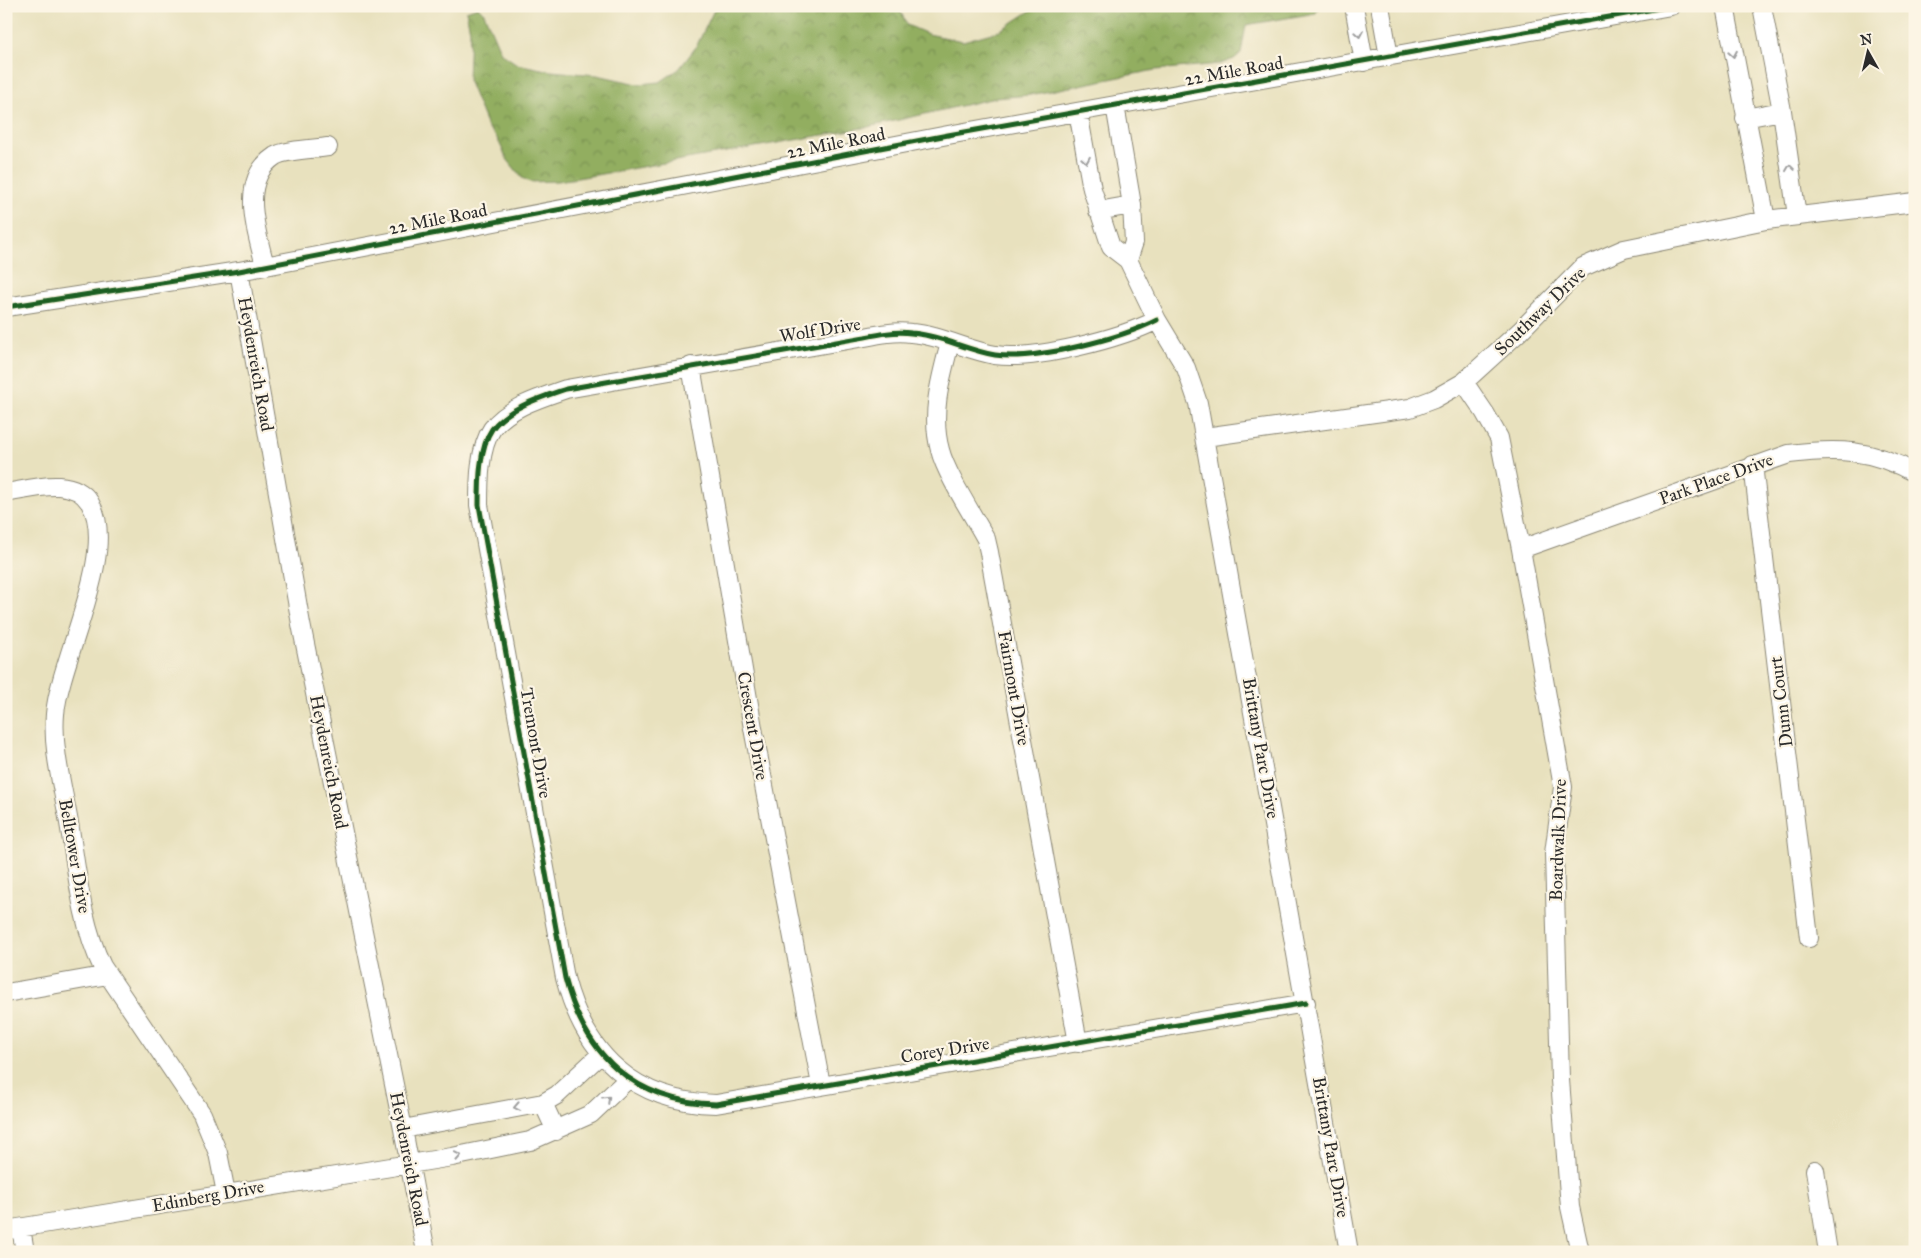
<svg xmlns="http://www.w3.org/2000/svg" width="1921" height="1258" font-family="'IM FELL Great Primer',serif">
<defs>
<pattern id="forest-crowns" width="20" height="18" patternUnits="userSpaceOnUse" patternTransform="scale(1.25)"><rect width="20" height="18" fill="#92ae60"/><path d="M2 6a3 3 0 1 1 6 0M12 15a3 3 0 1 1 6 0" fill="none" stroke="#778e4f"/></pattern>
</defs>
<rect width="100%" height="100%" fill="#fcf5e5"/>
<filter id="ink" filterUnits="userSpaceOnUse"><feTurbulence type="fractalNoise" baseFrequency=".02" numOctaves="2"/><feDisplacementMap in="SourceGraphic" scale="10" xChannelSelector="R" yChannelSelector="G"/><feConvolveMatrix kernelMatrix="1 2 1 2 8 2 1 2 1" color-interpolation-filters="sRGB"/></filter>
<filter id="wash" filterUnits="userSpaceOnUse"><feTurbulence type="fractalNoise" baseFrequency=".0096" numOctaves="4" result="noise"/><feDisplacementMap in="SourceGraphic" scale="20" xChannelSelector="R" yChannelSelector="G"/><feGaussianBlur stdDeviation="1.12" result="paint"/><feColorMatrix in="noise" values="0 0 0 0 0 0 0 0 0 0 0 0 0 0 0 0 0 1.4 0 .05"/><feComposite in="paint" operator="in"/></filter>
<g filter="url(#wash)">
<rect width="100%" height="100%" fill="#e8e1be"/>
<path fill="url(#forest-crowns)" stroke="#5e6c46" d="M716 6H898L907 25 928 34 963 41 999 31 1038 6H1235L1241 11 1275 6H1320L1316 13 1246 25 1241 53 1234 59 1220 64 1155 70 1030 95 995 98 868 127 596 175 558 181 530 182 522 178 507 159 497 138 487 126 468 80 470 31 466 11 478 7 484 13 501 53 517 64 551 71 597 75 638 84 660 82 679 69 696 47Z"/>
</g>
<g filter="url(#ink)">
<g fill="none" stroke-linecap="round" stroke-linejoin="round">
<defs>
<path id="minor" d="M1354 6 1364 62
M1380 6 1389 57
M1725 6 1766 220
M1762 6 1782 111 1797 216
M1115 105 1132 205 1134 242 1128 260
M1078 112 1092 189 1111 247 1128 260 1157 320 1186 368 1198 403 1349 1252
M1745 118 1782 111
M1098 211 1132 205
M265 266C257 232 238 180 275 156 285 150 315 149 328 147
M239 271 301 624 403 1129 426 1252
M6 307 239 271 948 135 1671 6
M1157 320C1122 338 1035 361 995 355 966 350 940 335 911 333 895 331 880 334 865 337L566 389C543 397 508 407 492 429 479 448 479 482 479 505L565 978C585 1055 634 1102 716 1104L1306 1003
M950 343C941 377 930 414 940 450 946 474 973 515 986 539L989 552 1078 1043
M691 366 753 728 821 1085
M1464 382 1485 413 1499 438 1521 549 1563 787 1554 853 1560 1080 1570 1207 1580 1252
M1205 437 1410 408 1434 399 1464 382 1520 331 1583 267 1624 249 1766 220 1915 202
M1753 465 1809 938
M6 493C32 489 73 475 90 503 119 550 60 658 55 714 52 750 63 788 69 823 77 870 81 923 102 966L202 1114 218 1153 226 1193
M1521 549 1789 454C1838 448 1871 449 1915 473
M6 993 108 975
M543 1103 556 1131
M403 1129 543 1103 557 1095 600 1055
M1815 1170 1828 1252
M21 1228 25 1252
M6 1230 452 1157 530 1141 591 1114 628 1079"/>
</defs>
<use href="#minor" stroke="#8a8674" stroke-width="20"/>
<use href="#minor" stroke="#fff" stroke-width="18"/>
<defs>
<path id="cycleway" d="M6 307 239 271 948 135 1671 6
M1157 320C1122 338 1035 361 995 355 966 350 940 335 911 333 895 331 880 334 865 337L566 389C543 397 508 407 492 429 479 448 479 482 479 505L565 978C585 1055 634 1102 716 1104L1306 1003"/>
</defs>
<use href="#cycleway" stroke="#fcf5e5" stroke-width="8"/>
<use href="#cycleway" stroke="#1b5e20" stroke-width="5"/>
</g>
<defs><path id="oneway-chevron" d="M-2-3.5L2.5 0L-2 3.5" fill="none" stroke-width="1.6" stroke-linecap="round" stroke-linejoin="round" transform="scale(1.25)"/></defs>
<g stroke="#a0a0a0">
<use href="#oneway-chevron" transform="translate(1359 34) rotate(80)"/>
<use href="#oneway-chevron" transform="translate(1733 54) rotate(80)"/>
<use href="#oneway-chevron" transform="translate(1086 160) rotate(80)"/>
<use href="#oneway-chevron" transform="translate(1790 168) rotate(-98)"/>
<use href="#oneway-chevron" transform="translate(607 1099) rotate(-44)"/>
<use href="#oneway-chevron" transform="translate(517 1107) rotate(169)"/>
<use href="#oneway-chevron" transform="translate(458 1156) rotate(-11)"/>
</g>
</g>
<g text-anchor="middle" stroke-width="4.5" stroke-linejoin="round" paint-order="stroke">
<g font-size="18" fill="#2b2b2b" stroke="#fcf5e5">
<text transform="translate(1234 71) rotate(-10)" y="6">22 Mile Road</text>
<text transform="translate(836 143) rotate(-11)" y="6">22 Mile Road</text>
<text transform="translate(438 219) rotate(-11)" y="6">22 Mile Road</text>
<text transform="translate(1540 311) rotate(-44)" y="6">Southway Drive</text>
<text transform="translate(820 330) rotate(-9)" y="6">Wolf Drive</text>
<text transform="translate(256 364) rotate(80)" y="6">Heydenreich Road</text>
<text transform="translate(1716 479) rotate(-20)" y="6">Park Place Drive</text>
<text transform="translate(1014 688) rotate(80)" y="6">Fairmont Drive</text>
<text transform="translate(1781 702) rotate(-97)" y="6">Dunn Court</text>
<text transform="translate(753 726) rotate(80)" y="6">Crescent Drive</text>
<text transform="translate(536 743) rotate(80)" y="6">Tremont Drive</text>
<text transform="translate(1261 748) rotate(80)" y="6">Brittany Parc Drive</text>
<text transform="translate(329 762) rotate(79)" y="6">Heydenreich Road</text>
<text transform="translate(1558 840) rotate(-88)" y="6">Boardwalk Drive</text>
<text transform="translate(75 856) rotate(80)" y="6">Belltower Drive</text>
<text transform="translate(945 1050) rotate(-9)" y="6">Corey Drive</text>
<text transform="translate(1331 1147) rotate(80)" y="6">Brittany Parc Drive</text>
<text transform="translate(409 1159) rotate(79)" y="6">Heydenreich Road</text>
<text transform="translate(208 1196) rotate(-10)" y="6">Edinberg Drive</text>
</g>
</g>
<rect width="1921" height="1258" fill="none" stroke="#fcf5e5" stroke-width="25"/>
<g transform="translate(1868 52) rotate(352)" stroke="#fcf5e5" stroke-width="4" paint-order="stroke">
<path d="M0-4L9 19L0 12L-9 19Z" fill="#2b2b2b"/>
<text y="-8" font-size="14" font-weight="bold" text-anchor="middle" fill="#2b2b2b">N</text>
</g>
</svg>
